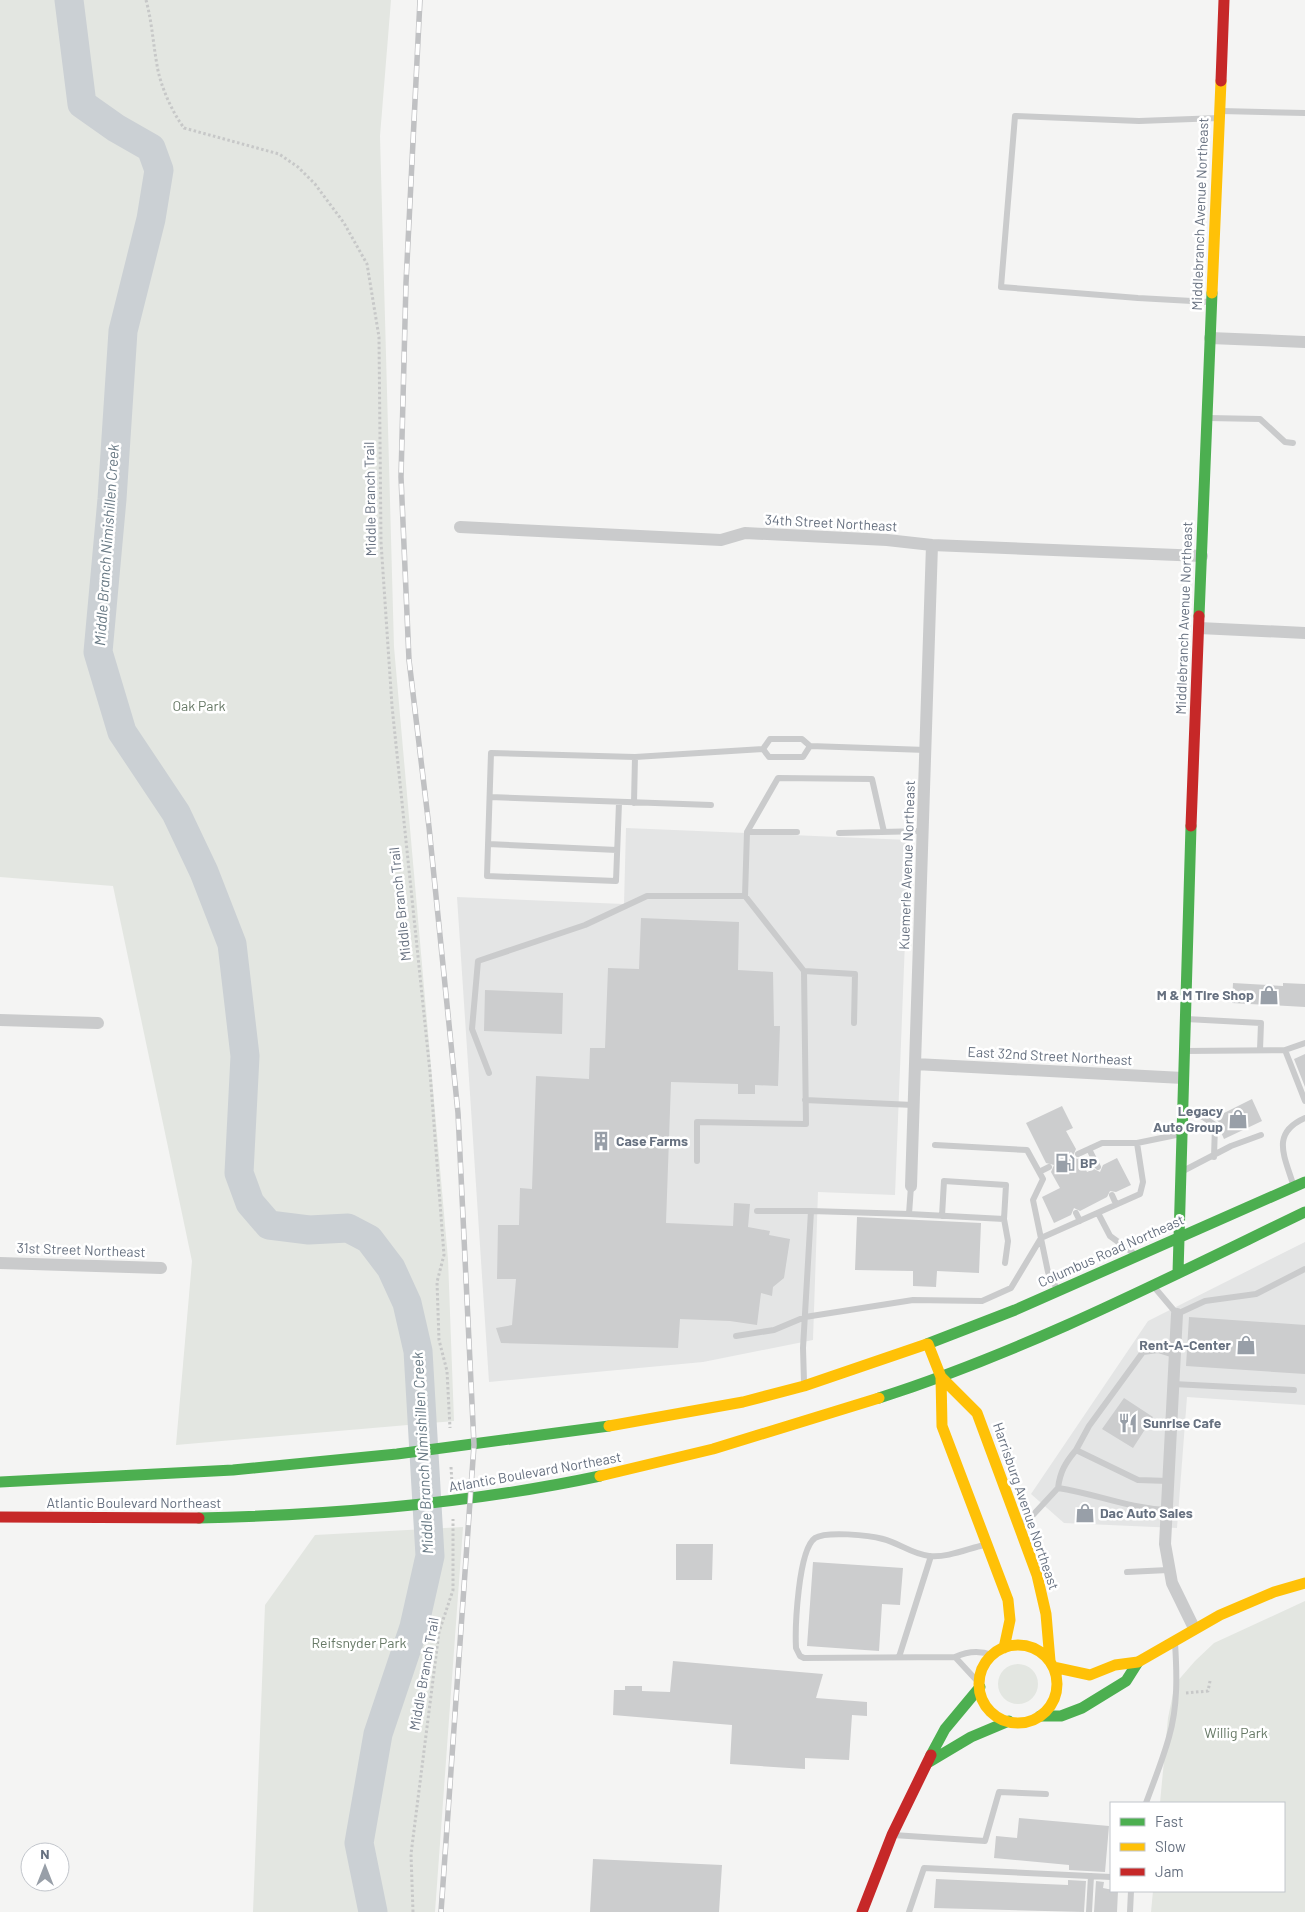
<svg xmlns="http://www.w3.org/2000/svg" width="1305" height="1912" font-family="Barlow,sans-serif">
<rect width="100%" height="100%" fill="#f4f4f3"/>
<path fill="#e4e5e5" d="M626 828 909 840 895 1195 818 1192 813 1340 703 1362 489 1382 457 897 624 904Z
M1305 1242V1405L1187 1397 1177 1528 1064 1523 1031 1494 1148 1321Z"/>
<path fill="#e3e6e1" d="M0 0H391L380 136 394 647 448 1259 454 1421 176 1445 192 1261 113 886 0 877Z
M463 1527 435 1912H253L265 1605 315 1535Z
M1305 1601V1912H1151L1153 1891H1284V1803H1160L1168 1718 1175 1684 1195 1661 1214 1643Z
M998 1684a20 20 0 1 1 40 0a20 20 0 1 1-40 0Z"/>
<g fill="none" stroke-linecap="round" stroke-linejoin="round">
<path stroke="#cbd0d4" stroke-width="29" d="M69 0 82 104 116 128 151 148 159 170 151 219 123 331 112 499 98 652 122 732 176 813 204 872 232 944 245 1056 239 1173 250 1203 269 1225 309 1230 348 1228 369 1239 391 1268 407 1303 418 1351 430 1556 414 1627 378 1734 359 1843 373 1912"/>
</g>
<path fill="#cccdce" d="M641 918 739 922 738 970 773 972 774 1026H780L778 1086 755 1085V1094H738V1084L671 1082 666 1223 733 1226 734 1203 750 1204 748 1227 770 1231 769 1235 790 1239 784 1278 773 1287 772 1296 761 1293 757 1325 730 1321 680 1319 678 1348 501 1343 496 1328 512 1325 516 1279H497L498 1225H519L520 1188 532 1189 536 1076 589 1079 590 1048H605L608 968 639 969Z
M1233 983 1283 986V983L1305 984V1007L1232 1003Z
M485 990 563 993 562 1034 484 1031Z
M1305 1054V1087L1294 1059Z
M1252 1099 1262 1121 1224 1139 1220 1130V1123L1214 1118Z
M1062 1106 1073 1128 1066 1131 1076 1149 1073 1156 1077 1159 1081 1158 1087 1172 1094 1169 1100 1172 1103 1165 1117 1158 1131 1185 1116 1192 1110 1191 1107 1197 1080 1211 1074 1208 1071 1215 1054 1223 1042 1197 1060 1188 1051 1172 1054 1165 1046 1163 1026 1123Z
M857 1217 981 1223 979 1273 937 1271 936 1287 913 1286V1271L855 1270Z
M1189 1317 1305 1325V1374L1186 1366Z
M1124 1398 1153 1417 1133 1448 1102 1429Z
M676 1544H713L712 1580H676Z
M813 1562 903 1568 900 1605 882 1604 879 1651 807 1646Z
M673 1661 823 1674 816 1698 867 1702V1716L852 1715 849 1760 805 1758V1769L730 1764 732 1725 613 1715 614 1690H625V1686H642V1691L670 1692Z
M1019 1818 1109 1826 1105 1872 1069 1870V1865L994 1858 996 1836 1017 1838Z
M593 1859 722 1865 719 1912H590Z
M936 1879 1068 1885V1880L1086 1881 1084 1912 934 1908Z
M1096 1881 1104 1882 1103 1888 1118 1891 1117 1912H1094Z"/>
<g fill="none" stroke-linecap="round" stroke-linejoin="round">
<path stroke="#c7c8c8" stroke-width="3" stroke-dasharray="2.5 2.5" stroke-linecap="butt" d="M146 0C152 22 153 43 157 65 160 85 172 112 184 128L279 154 298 167 315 184 344 223 367 264 379 337 381 542 392 706 430 1072 444 1255 437 1282 439 1340 447 1371 450 1428
M451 1467 452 1483
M1186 1693 1208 1691 1210 1681
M413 1912 411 1854 439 1632 453 1590V1519"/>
<path stroke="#cacbcc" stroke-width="6" d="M1221 111 1305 113
M1210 302 1138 298 1001 287 1015 116 1139 121 1219 118
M1208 418 1260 419 1285 442 1293 443
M763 749 770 739H802L810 746 926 750
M763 749 769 757H803L810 746
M490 797 711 805
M619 803 616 881 487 876 491 753 635 757 763 749
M634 803 635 757
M747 832 778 778 872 779 884 832
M839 833 923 831
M488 844 617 850
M804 971 855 974 854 1023
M1186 1019 1261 1023 1260 1050
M1285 1050 1305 1101
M1185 1051 1285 1050 1305 1043
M489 1073 472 1029 478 961 585 925 647 896H745
M805 1100 913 1105
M1184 1113 1203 1117 1215 1125 1214 1157
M935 1145 1027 1150 1043 1179 1033 1200 1048 1272 1056 1287
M1089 1149 1098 1167
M1078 1154 1102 1143H1137
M697 1161V1122L806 1124 804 971 745 896 747 832H797
M1183 1171 1231 1146 1261 1135
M1039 1172 1049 1167
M1293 1184C1284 1155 1271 1133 1305 1118
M1112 1195 1116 1204
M757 1211H811
M1076 1213 1080 1221
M1098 1213 1110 1236 1132 1252
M909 1214 1004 1219 1006 1185 944 1181 942 1216
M1004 1219 1008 1241 1005 1263
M1155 1288 1177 1314 1205 1301 1256 1294 1305 1269
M736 1336 774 1330 805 1317 913 1300 982 1301 1011 1288 1041 1238 1140 1194 1143 1182 1137 1143 1181 1134
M804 1382 803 1348 811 1211 909 1214 911 1186
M1173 1384 1294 1390
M1168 1481 1138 1480 1076 1450 1089 1426 1143 1352 1158 1350 1174 1355
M1058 1488C1060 1472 1065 1463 1076 1450
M1020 1524 1032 1516 1058 1488C1097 1494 1127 1508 1167 1510
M984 1545C967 1549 947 1558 929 1556 912 1554 899 1543 883 1539 869 1535 826 1531 815 1538 798 1550 795 1628 796 1648L800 1656 804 1658 955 1657C968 1651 979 1650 992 1655
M1127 1572 1168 1570
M899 1657 931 1556
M955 1657 979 1683
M1146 1803C1154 1781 1163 1759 1169 1737 1178 1706 1177 1674 1175 1643
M893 1835 985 1841 999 1792 1046 1794
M909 1912 924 1868 1111 1877
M1089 1912 1091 1876
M1130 1912 1131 1891"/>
<path stroke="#cacbcc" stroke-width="12" d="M1210 338 1305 342
M460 527 721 540 745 533 887 540 932 545 1202 556
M1199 628 1305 633
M0 1020 98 1023
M915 1064 1183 1078
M911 1186 932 545
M0 1263 161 1268
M1177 1314 1165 1544 1172 1583 1194 1628"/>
<path stroke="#4caf50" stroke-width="11" d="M1199 616 1212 293
M1178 1273 1191 826
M927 1344 1015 1310 1305 1182
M879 1398C1026 1351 1166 1279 1305 1212
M0 1482 233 1470 397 1454 609 1426
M199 1518C334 1515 468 1504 600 1476
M1040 1716H1061L1082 1708 1126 1681 1138 1662
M931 1755 945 1729 980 1687
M929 1762 971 1737 1009 1721"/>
<path stroke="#ffc107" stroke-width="11" d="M1212 293 1221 81
M928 1344 941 1377 942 1426 1008 1600 1010 1620 1004 1648
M941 1377 977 1413 1037 1575 1046 1614 1050 1661
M609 1426 743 1402 804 1386 927 1344
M600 1476 713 1449 879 1398
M979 1684a39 39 0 1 1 78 0a39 39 0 1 1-78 0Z
M1053 1667 1090 1675 1115 1665 1138 1662 1220 1615 1274 1592 1305 1583"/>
<path stroke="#c62828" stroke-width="11" d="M1221 81 1224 0
M1191 826 1199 616
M0 1517 199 1518
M862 1912 892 1835 931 1755"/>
<defs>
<path id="rail" d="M420 0 406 283 401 477 409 660 429 827 458 1113 474 1445 441 1912"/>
</defs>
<use href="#rail" stroke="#c0c1c3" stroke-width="5.5"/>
<use href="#rail" stroke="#fff" stroke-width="4" stroke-dasharray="11" stroke-linecap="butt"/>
</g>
<defs>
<symbol id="shop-bare" viewBox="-9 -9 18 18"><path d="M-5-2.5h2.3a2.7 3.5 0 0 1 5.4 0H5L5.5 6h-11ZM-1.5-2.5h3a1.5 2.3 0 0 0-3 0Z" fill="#989fa8" stroke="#fff" stroke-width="2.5" paint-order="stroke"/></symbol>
<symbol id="building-bare" viewBox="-9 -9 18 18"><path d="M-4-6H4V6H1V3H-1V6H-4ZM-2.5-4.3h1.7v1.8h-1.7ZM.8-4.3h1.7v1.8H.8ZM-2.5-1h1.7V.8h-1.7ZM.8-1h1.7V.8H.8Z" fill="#989fa8" stroke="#fff" stroke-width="2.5" paint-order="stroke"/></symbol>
<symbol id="fuel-bare" viewBox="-9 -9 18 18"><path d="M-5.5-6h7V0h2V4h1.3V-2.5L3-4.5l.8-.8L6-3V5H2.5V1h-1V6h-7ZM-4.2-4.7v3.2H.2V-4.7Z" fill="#989fa8" stroke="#fff" stroke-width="2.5" paint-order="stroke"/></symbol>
<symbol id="restaurant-bare" viewBox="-9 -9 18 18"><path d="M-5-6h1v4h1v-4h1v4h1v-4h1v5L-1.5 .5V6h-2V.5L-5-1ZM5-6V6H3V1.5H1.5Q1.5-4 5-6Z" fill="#989fa8" stroke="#fff" stroke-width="2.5" paint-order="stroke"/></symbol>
</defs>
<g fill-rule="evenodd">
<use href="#shop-bare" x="1255" y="981" width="28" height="28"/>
<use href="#shop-bare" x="1224" y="1105" width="28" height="28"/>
<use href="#building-bare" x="587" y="1127" width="28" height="28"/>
<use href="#fuel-bare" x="1051" y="1149" width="28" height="28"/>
<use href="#shop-bare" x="1232" y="1331" width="28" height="28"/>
<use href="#restaurant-bare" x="1114" y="1409" width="28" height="28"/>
<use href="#shop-bare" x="1071" y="1499" width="28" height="28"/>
</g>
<g text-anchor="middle" stroke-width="5" stroke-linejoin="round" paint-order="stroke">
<g font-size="14" fill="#677180" stroke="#fff">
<text transform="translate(1200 214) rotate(-88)" y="5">Middlebranch Avenue Northeast</text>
<text transform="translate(370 499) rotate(-91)" y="5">Middle Branch Trail</text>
<text transform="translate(831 523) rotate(3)" y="5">34th Street Northeast</text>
<text transform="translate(1184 618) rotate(-88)" y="5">Middlebranch Avenue Northeast</text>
<text transform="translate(907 865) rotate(-88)" y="5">Kuemerle Avenue Northeast</text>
<text transform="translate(400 904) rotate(-96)" y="5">Middle Branch Trail</text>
<text transform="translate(1050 1056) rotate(3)" y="5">East 32nd Street Northeast</text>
<text transform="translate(81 1250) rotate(2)" y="5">31st Street Northeast</text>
<text transform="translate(1111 1251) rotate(-24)" y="5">Columbus Road Northeast</text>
<text transform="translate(535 1472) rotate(-10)" y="5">Atlantic Boulevard Northeast</text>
<text x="134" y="1508">Atlantic Boulevard Northeast</text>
<text transform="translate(1026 1506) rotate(71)" y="5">Harrisburg Avenue Northeast</text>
<text transform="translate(424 1674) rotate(-80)" y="5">Middle Branch Trail</text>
</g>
<g font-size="14" fill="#667865" stroke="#fff">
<text x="199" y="711">Oak Park</text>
<text x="359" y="1648">Reifsnyder Park</text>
<text x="1236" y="1738">Willig Park</text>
</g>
<g font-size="14" font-weight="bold" fill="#677180" stroke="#fff" text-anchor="start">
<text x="1254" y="1000" text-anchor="end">M &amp; M Tire Shop</text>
<text x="1223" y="1116" text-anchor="end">Legacy<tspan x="1223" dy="16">Auto Group</tspan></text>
<text x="616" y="1146">Case Farms</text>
<text x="1080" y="1168">BP</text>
<text x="1231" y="1350" text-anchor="end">Rent-A-Center</text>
<text x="1143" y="1428">Sunrise Cafe</text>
<text x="1100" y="1518">Dac Auto Sales</text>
</g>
<g font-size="15" font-style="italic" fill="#687984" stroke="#fff">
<text transform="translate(107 545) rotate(-86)" y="5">Middle Branch Nimishillen Creek</text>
<text transform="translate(423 1453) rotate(-93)" y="5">Middle Branch Nimishillen Creek</text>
</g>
</g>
<rect x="1110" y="1802" width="175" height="90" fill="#ffffff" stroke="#c2c6cc"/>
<rect x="1120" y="1818" width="25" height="8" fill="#4caf50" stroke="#c2c6cc"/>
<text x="1155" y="1827" font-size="15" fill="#677180">Fast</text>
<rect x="1120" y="1843" width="25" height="8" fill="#ffc107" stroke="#c2c6cc"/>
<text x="1155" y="1852" font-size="15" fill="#677180">Slow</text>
<rect x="1120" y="1868" width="25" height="8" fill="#c62828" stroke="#c2c6cc"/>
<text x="1155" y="1877" font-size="15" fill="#677180">Jam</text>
<g transform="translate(45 1867)"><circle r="24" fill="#ffffff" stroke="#c2c6cc"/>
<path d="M0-4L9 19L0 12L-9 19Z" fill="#989fa8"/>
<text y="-8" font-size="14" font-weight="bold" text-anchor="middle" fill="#677180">N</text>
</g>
</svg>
